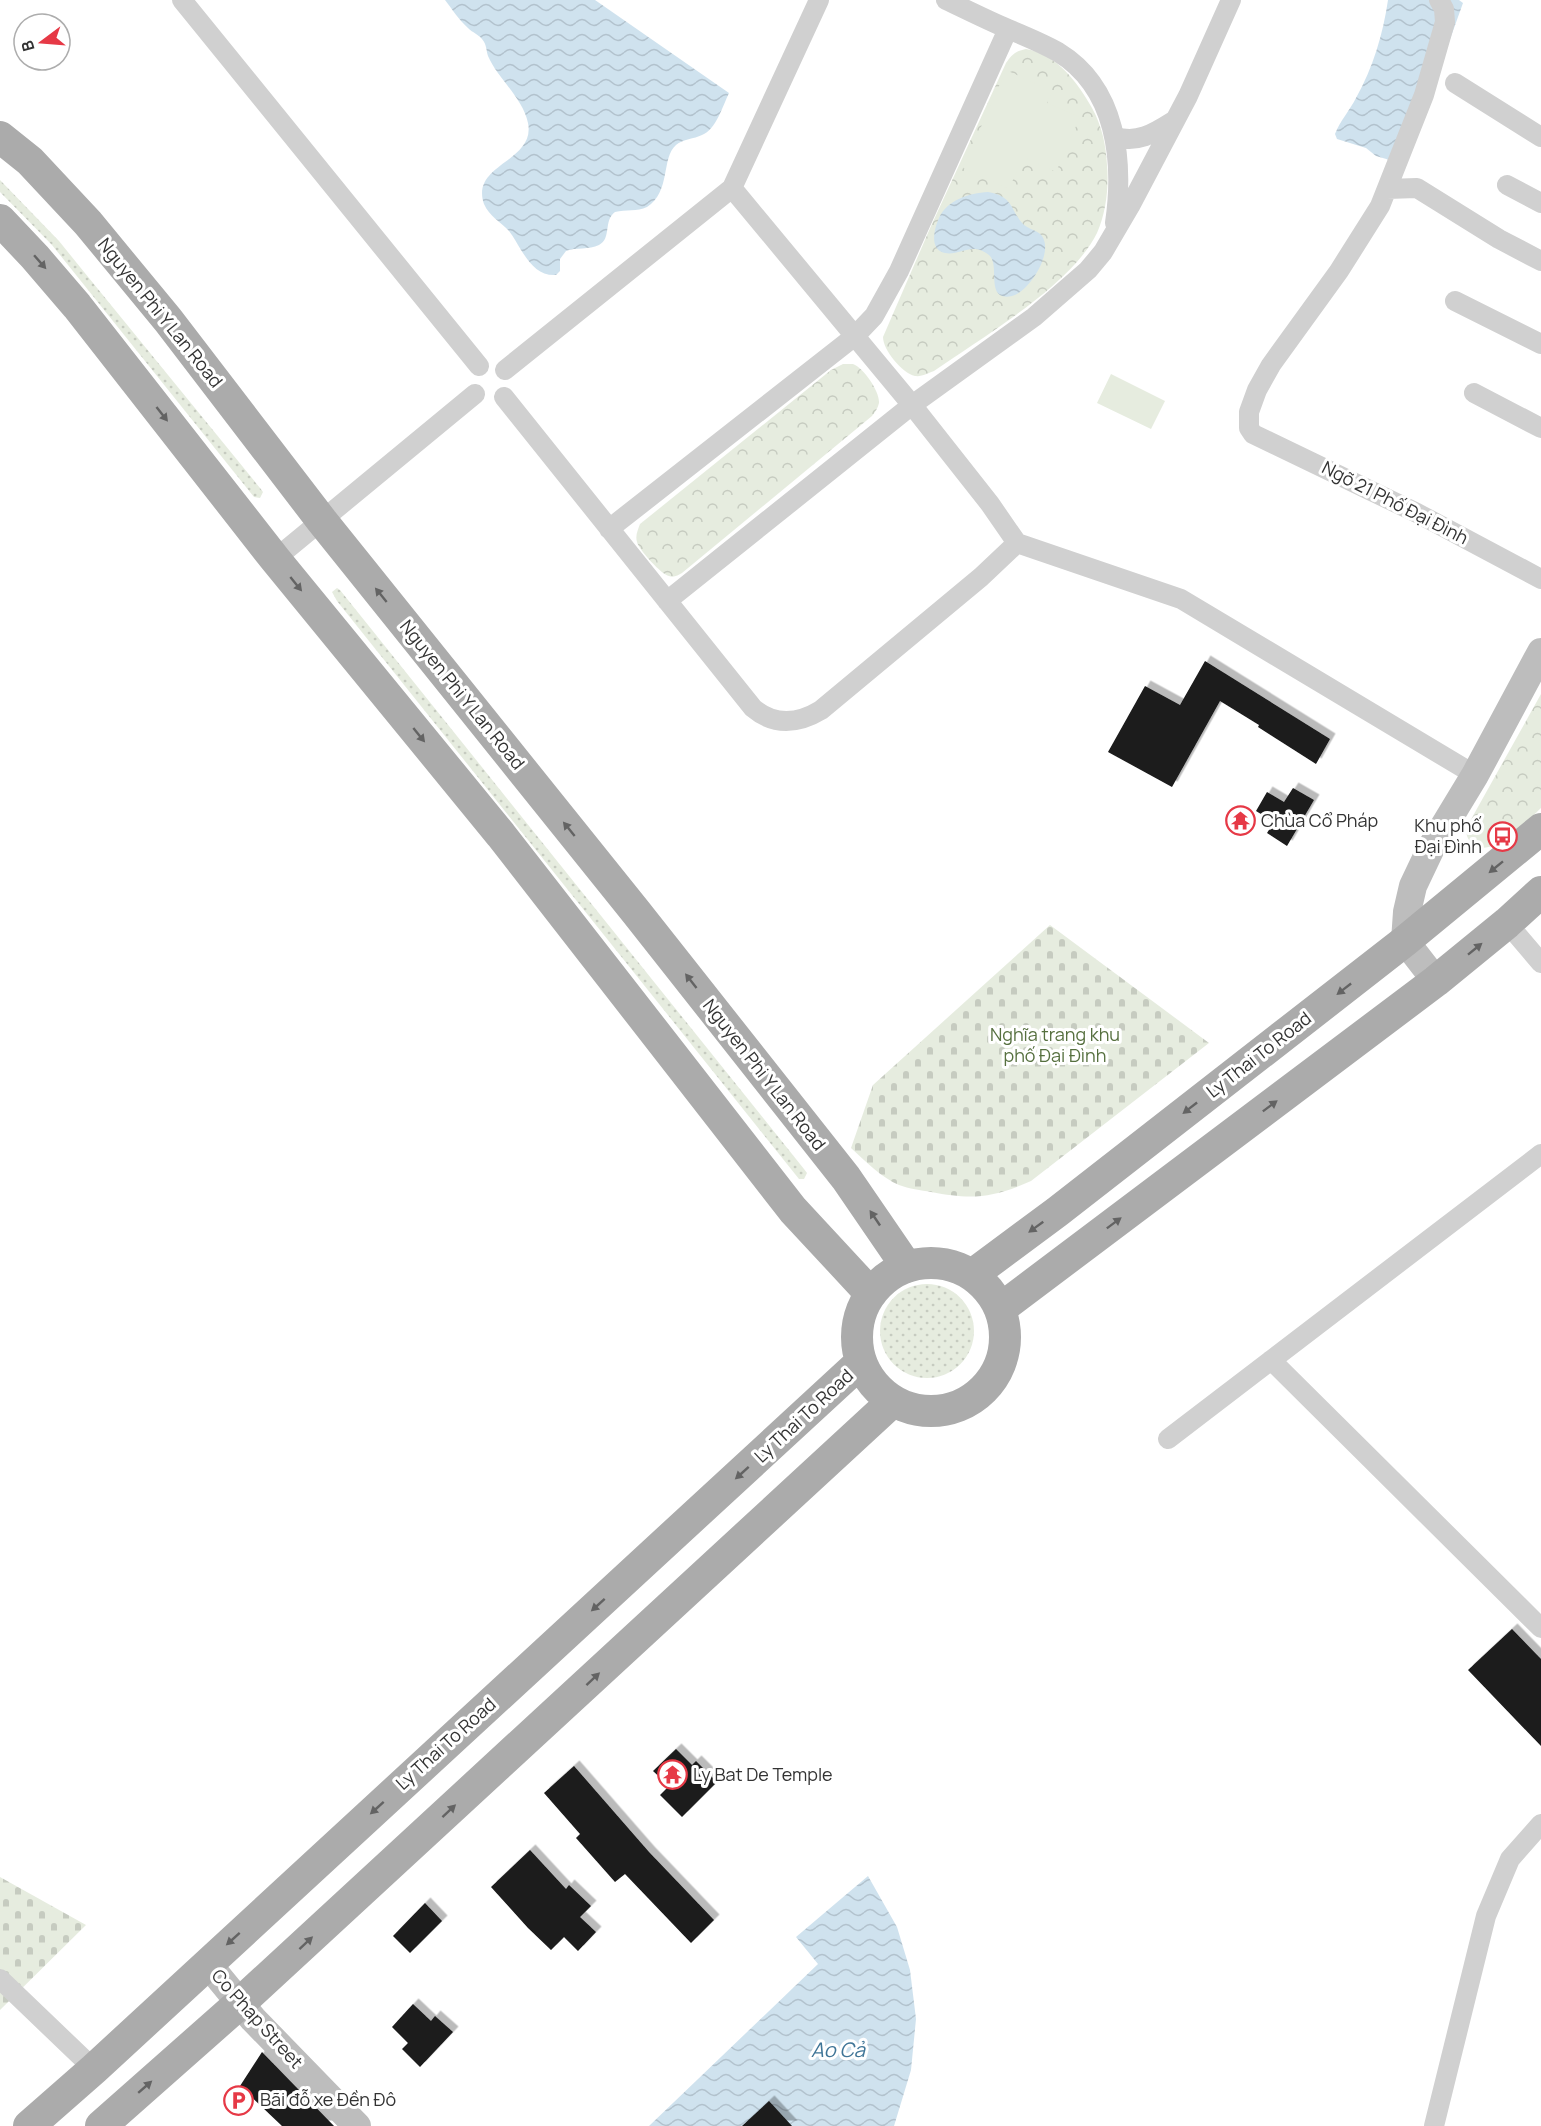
<svg xmlns="http://www.w3.org/2000/svg" width="1541" height="2126" font-family="Manrope,sans-serif">
<defs>
<pattern id="grass-dots" width="8" height="8" patternUnits="userSpaceOnUse" patternTransform="scale(1.5)"><rect width="8" height="8" fill="#e6ecdf"/><path d="M2 2h.1M6 6h.1" fill="none" stroke="#c6cbc0" stroke-width="1.8" stroke-linecap="round"/></pattern>
<pattern id="cemetery-stones" width="16" height="16" patternUnits="userSpaceOnUse" patternTransform="scale(1.5)"><rect width="16" height="16" fill="#e6ecdf"/><path d="M2 7V4a2 2 0 0 1 4 0v3zM10 15v-3a2 2 0 0 1 4 0v3z" fill="#c6cbc0"/></pattern>
<pattern id="park-crowns" width="20" height="18" patternUnits="userSpaceOnUse" patternTransform="scale(1.5)"><rect width="20" height="18" fill="#e6ecdf"/><path d="M2 6a3 3 0 1 1 6 0M12 15a3 3 0 1 1 6 0" fill="none" stroke="#c6cbc0"/></pattern>
<pattern id="water-waves" width="16" height="10" patternUnits="userSpaceOnUse" patternTransform="scale(1.5)"><rect width="16" height="10" fill="#cfe2ee"/><path d="M0 5q4-4 8 0t8 0" fill="none" stroke="#b2c2cd"/></pattern>
<filter id="shadow"><feDropShadow dx="5.5" dy="-5.5" stdDeviation="0" flood-color="#0004"/></filter>
</defs>
<rect width="100%" height="100%" fill="#fff"/>
<path fill="url(#grass-dots)" d="M0 180 59 241 80 267 260 488 263 492 260 498 254 497 52 245 0 192Z
M337 588 340 590 804 1169 807 1173 804 1179H799L337 601 332 592Z
M880 1331a47 47 0 1 1 94 0a47 47 0 1 1-94 0Z"/>
<path fill="url(#cemetery-stones)" d="M1050 925 1209 1043 1031 1181C993 1198 972 1200 931 1192 921 1190 909 1189 899 1185 882 1178 865 1161 851 1148L873 1085Z
M0 1877 86 1925 0 2010Z"/>
<path fill="url(#park-crowns)" d="M1026 49C1057 54 1078 83 1092 108 1102 126 1106 145 1107 165 1109 187 1106 213 1097 233 1071 286 982 337 934 371 928 373 922 377 915 376 902 373 883 350 883 337L931 226 1006 63C1012 54 1016 51 1026 49Z
M843 364C845 364 851 364 853 364 864 368 880 392 879 403 878 408 875 412 872 416L682 573C678 575 674 578 669 576 662 575 639 550 637 542 635 535 638 530 640 524L831 370Z
M1541 694V808C1527 821 1489 864 1470 841 1465 835 1466 830 1469 823Z"/>
<path fill="#e6ecdf" d="M1006 70 1052 91 1047 103 1080 117 1056 172 1023 157 1009 189 963 168Z
M1111 374 1165 401 1151 429 1097 403Z"/>
<path fill="url(#water-waves)" d="M445 0H595L729 93C723 105 716 130 702 135 694 139 683 139 676 145 661 158 671 192 647 207 637 212 626 209 615 212 603 221 612 238 599 245 589 250 576 247 566 251L560 259V271L556 275C539 276 530 264 521 250 517 244 514 237 509 231 501 222 489 216 484 204 470 164 536 162 528 123 523 98 498 79 488 56 486 50 487 45 482 39 478 34 473 33 468 28 459 20 452 9 445 0Z
M1388 0H1459L1463 3 1420 123 1400 163 1376 156 1366 148 1337 139 1335 134C1340 121 1350 110 1356 98 1373 68 1383 34 1388 0Z
M988 192C1014 197 1009 208 1023 224 1028 229 1039 231 1042 236 1054 253 1029 292 1012 296 984 302 1001 265 989 255 972 241 960 256 945 253 929 250 934 229 939 218 947 200 969 193 988 192Z
M868 1876 897 1927 910 1970 916 2019 911 2070 894 2126H649L818 1964 796 1937Z"/>
<path fill="#1a1a1a" filter="url(#shadow)" d="M1205 661 1330 739 1316 764 1258 727 1259 725 1220 701 1172 787 1108 752 1145 686 1180 705Z
M1293 788 1314 800 1287 846 1267 833 1274 822 1256 811 1267 792 1284 802Z
M1512 1629 1541 1659V1746L1468 1670Z
M676 1749 692 1765 696 1761 717 1782 682 1817 660 1795 669 1786 653 1771Z
M574 1766 649 1852 714 1920 691 1943 625 1874 615 1882 576 1838 580 1834 544 1793Z
M530 1850 566 1889 569 1885 591 1906 580 1917 596 1932 578 1951 564 1937 551 1950 528 1928 491 1887Z
M425 1903 442 1921 410 1953 393 1936Z
M413 2004 431 2021 435 2016 453 2032 420 2067 402 2049 408 2043 392 2027Z
M262 2052 334 2126H282L240 2086Z
M769 2101 792 2126H742Z"/>
<g fill="none" stroke-linecap="round" stroke-linejoin="round">
<path stroke="#d0d0d0" stroke-width="20" d="M182 0 479 366
M946 0C967 10 987 20 1008 29 1025 36 1042 43 1058 52 1117 88 1124 161 1115 223
M1439 0 1444 9 1445 22 1424 95 1380 206 1339 271 1271 365 1257 390 1249 412V428L1253 434 1417 513 1541 579
M1455 83 1541 137
M1114 136C1137 145 1156 132 1175 120
M1507 185 1541 203
M732 188 912 405 990 504 1017 543 1181 599 1475 775
M1387 189 1417 188 1499 239 1541 261
M1455 301 1541 344
M505 370 732 188 819 0
M1474 393 1541 428
M504 397 753 708C774 726 798 724 821 710L981 577 1017 543
M609 529 855 336 874 316 899 271 1008 29
M275 559 475 394
M667 601 912 405 1034 317 1088 270 1103 252 1130 206 1188 96 1231 0
M1507 923 1541 963
M1271 1360 1541 1628
M1168 1439 1541 1154
M0 1979 94 2069
M1434 2126 1486 1916 1510 1859 1541 1824"/>
<path stroke="#bdbdbd" stroke-width="28" d="M1436 981 1405 941 1407 912 1413 886 1432 846 1475 775 1541 652
M207 1963 253 2019 357 2126"/>
<path stroke="#ababab" stroke-width="32" d="M0 137 30 161 88 223 168 320 322 521 636 912 846 1178 907 1267
M0 220 35 257 77 306 275 559 501 835 793 1210 871 1294
M857 1337a74 74 0 1 1 148 0a74 74 0 1 1-148 0Z
M972 1275 1057 1212 1405 941 1541 829
M1000 1309 1436 981 1507 923 1541 892
M29 2126 94 2069 861 1362
M101 2126 239 2004 893 1401"/>
</g>
<defs><path id="oneway-solid" d="M-6-.8H1V-3.2L6.5 0L1 3.2V.8H-6Z" transform="scale(1.5)"/></defs>
<g fill="#636363">
<use href="#oneway-solid" transform="translate(40 262) rotate(49)"/>
<use href="#oneway-solid" transform="translate(162 414) rotate(52)"/>
<use href="#oneway-solid" transform="translate(296 584) rotate(51)"/>
<use href="#oneway-solid" transform="translate(381 595) rotate(-129)"/>
<use href="#oneway-solid" transform="translate(419 735) rotate(51)"/>
<use href="#oneway-solid" transform="translate(569 829) rotate(-129)"/>
<use href="#oneway-solid" transform="translate(1496 867) rotate(141)"/>
<use href="#oneway-solid" transform="translate(1475 949) rotate(-39)"/>
<use href="#oneway-solid" transform="translate(691 981) rotate(-128)"/>
<use href="#oneway-solid" transform="translate(1344 989) rotate(142)"/>
<use href="#oneway-solid" transform="translate(1270 1106) rotate(-37)"/>
<use href="#oneway-solid" transform="translate(1190 1108) rotate(142)"/>
<use href="#oneway-solid" transform="translate(875 1218) rotate(-124)"/>
<use href="#oneway-solid" transform="translate(1114 1223) rotate(-37)"/>
<use href="#oneway-solid" transform="translate(1036 1227) rotate(144)"/>
<use href="#oneway-solid" transform="translate(742 1473) rotate(138)"/>
<use href="#oneway-solid" transform="translate(598 1605) rotate(138)"/>
<use href="#oneway-solid" transform="translate(593 1679) rotate(-43)"/>
<use href="#oneway-solid" transform="translate(377 1808) rotate(138)"/>
<use href="#oneway-solid" transform="translate(449 1811) rotate(-43)"/>
<use href="#oneway-solid" transform="translate(233 1939) rotate(138)"/>
<use href="#oneway-solid" transform="translate(306 1943) rotate(-43)"/>
<use href="#oneway-solid" transform="translate(145 2087) rotate(-41)"/>
</g>
<defs>
<symbol id="temple-ring" viewBox="-11 -11 22 22"><circle r="9.5" fill="#fff" stroke="#e63946" stroke-width="1.5"/><path d="M0-6L5-2H3V0L6.5 2.5H4V6H1.5V3h-3V6H-4V2.5H-6.5L-3 0V-2H-5Z" fill="#e63946"/></symbol>
<symbol id="bus-ring" viewBox="-11 -11 22 22"><circle r="9.5" fill="#fff" stroke="#e63946" stroke-width="1.5"/><path d="M-5-6H5V4H4V6H2V4H-2V6H-4V4H-5ZM-3.5-4V0h7V-4ZM-3.5 1.2v1.5H-2V1.2ZM2 1.2v1.5H3.5V1.2Z" fill="#e63946"/></symbol>
<symbol id="parking-ring" viewBox="-11 -11 22 22"><circle r="9.5" fill="#fff" stroke="#e63946" stroke-width="1.5"/><path d="M-3.5-5.5H1a3.5 3.5 0 0 1 0 7H-1V5.5H-3.5ZM-1-3.4V-.6H.8a1.4 1.4 0 0 0 0-2.8Z" fill="#e63946"/></symbol>
</defs>
<g fill-rule="evenodd">
<use href="#temple-ring" x="1224" y="804" width="33" height="33"/>
<use href="#bus-ring" x="1486" y="820" width="33" height="33"/>
<use href="#temple-ring" x="656" y="1758" width="33" height="33"/>
<use href="#parking-ring" x="222" y="2084" width="33" height="33"/>
</g>
<g text-anchor="middle" stroke-width="6" stroke-linejoin="round" paint-order="stroke">
<g font-size="18" fill="#333" stroke="#fff">
<text transform="translate(160 313) rotate(51)" y="6">Nguyen Phi Y Lan Road</text>
<text transform="translate(1395 503) rotate(27)" y="6">Ngõ 21 Phố Đại Đình</text>
<text transform="translate(462 695) rotate(51)" y="6">Nguyen Phi Y Lan Road</text>
<text transform="translate(1259 1055) rotate(-38)" y="6">Ly Thai To Road</text>
<text transform="translate(764 1075) rotate(52)" y="6">Nguyen Phi Y Lan Road</text>
<text transform="translate(804 1416) rotate(-43)" y="6">Ly Thai To Road</text>
<text transform="translate(446 1744) rotate(-42)" y="6">Ly Thai To Road</text>
<text transform="translate(257 2019) rotate(48)" y="6">Co Phap Street</text>
</g>
<g font-size="18" fill="#333" stroke="#fff" text-anchor="start">
<text x="1261" y="827">Chùa Cổ Pháp</text>
<text x="1482" y="832" text-anchor="end">Khu phố<tspan x="1482" dy="21">Đại Đình</tspan></text>
<text x="693" y="1781">Ly Bat De Temple</text>
<text x="260" y="2106">Bãi đỗ xe Đền Đô</text>
</g>
<g font-size="18" fill="#56703f" stroke="#fff">
<text x="1055" y="1041">Nghĩa trang khu<tspan x="1055" dy="21">phố Đại Đình</tspan></text>
</g>
<g font-size="20" font-style="italic" fill="#3f7597" stroke="#fff">
<text x="838" y="2057">Ao Cả</text>
</g>
</g>
<g transform="translate(42 42) rotate(254)"><circle r="28" fill="#ffffff" stroke="#adadad" stroke-width="1.5"/>
<path d="M0-4.5L10 22L0 15L-10 22Z" fill="#e63946"/>
<text y="-9" font-size="16" font-weight="bold" text-anchor="middle" fill="#333333">B</text>
</g>
</svg>
